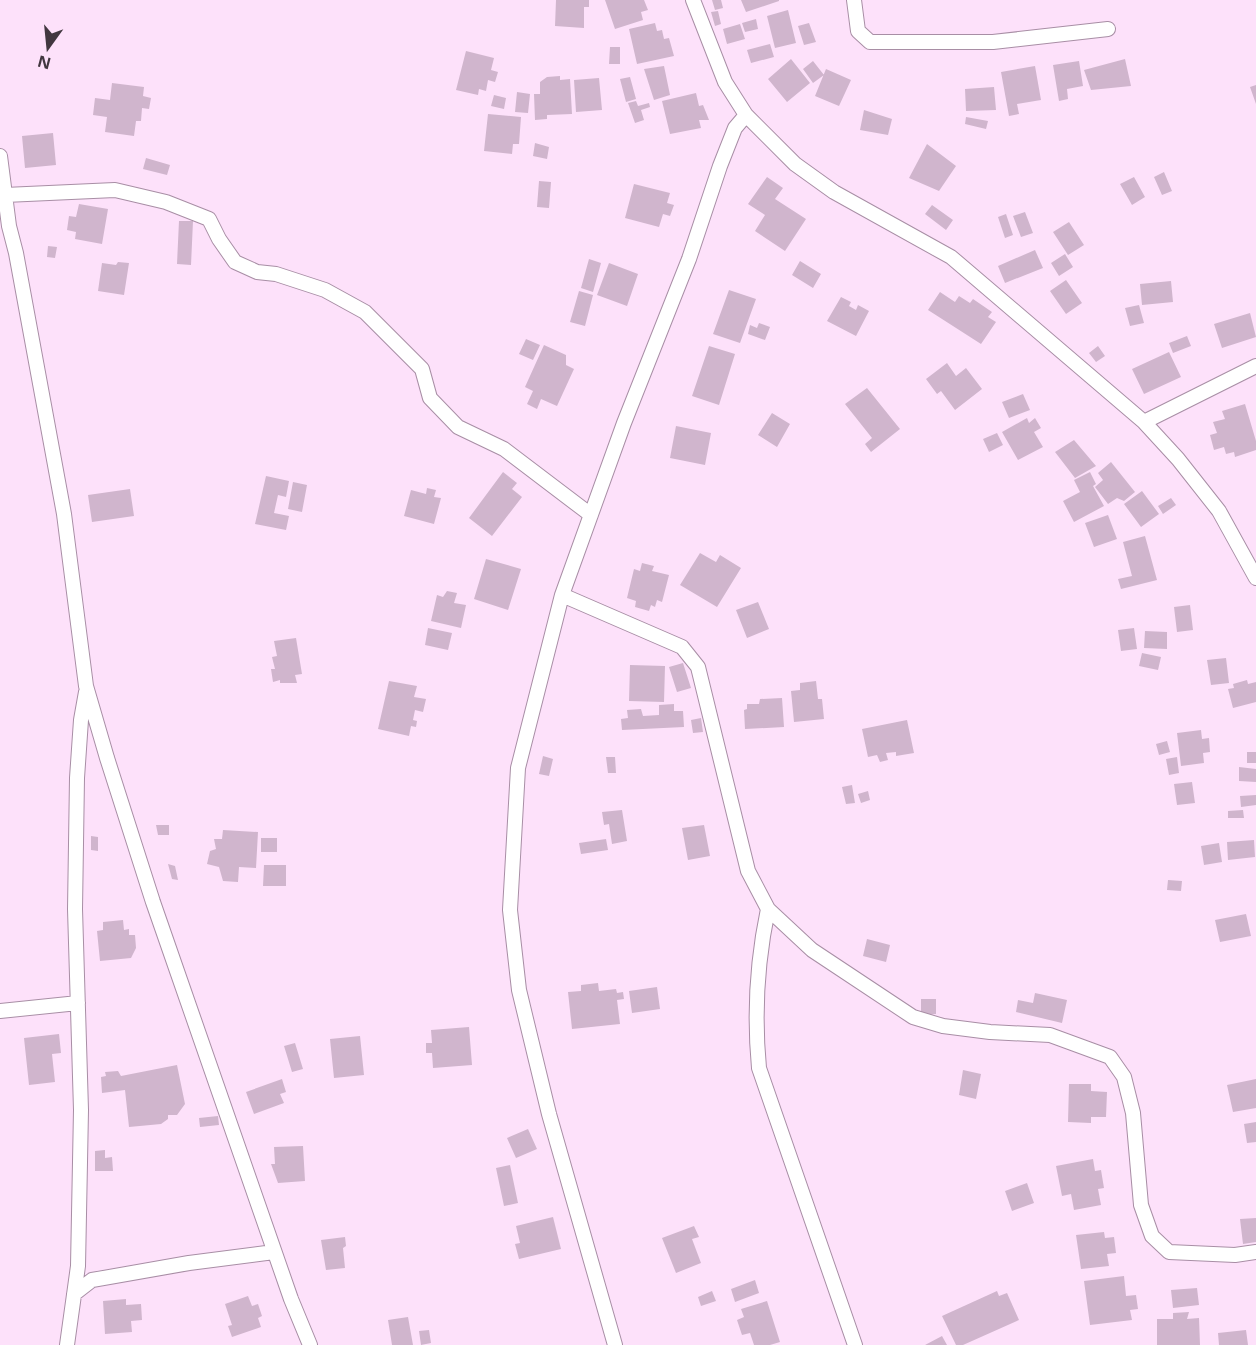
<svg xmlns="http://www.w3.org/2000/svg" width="1256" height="1345" font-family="'Noto Sans',sans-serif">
<rect width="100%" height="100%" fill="#fde1fa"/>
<path fill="#d0b5cd" d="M556 0H589V7H584V28L555 26Z
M605 0H644L648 10 641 12 643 20 615 29Z
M712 0H721L723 8 715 10Z
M741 0H779V1L746 12Z
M788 10 796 43 775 48 767 16Z
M718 11 721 24 715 26 711 12Z
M756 19 758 29 745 32 742 23Z
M655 23 657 31 662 30 664 39 669 38 674 56 637 64 629 29Z
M809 23 816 42 804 45 798 26Z
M740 24 745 39 727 44 723 29Z
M770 44 774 57 751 63 747 50Z
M610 47H620V64H609Z
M466 51 494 58 491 70 498 72 495 82 488 80 486 91 479 89 478 95 456 90Z
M791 59 810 83 787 102 768 79Z
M1125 59 1131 86 1091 90 1084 70Z
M813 61 824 75 813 83 803 69Z
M1079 61 1083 86 1067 89 1068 99 1059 101 1053 65Z
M664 66 670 95 654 100 644 69Z
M1035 66 1041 100 1017 104 1019 114 1009 116 1001 72Z
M826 69 851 80 839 106 815 96Z
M560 76V80L570 79 572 114 547 115V119L535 120 534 94H540V82L547 77Z
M630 77 636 99 626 102 620 79Z
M599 78 602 110 576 112 574 80Z
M112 83 144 87 143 96 151 98 149 109 142 108 141 121H136L134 136 105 132 107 117 93 115 95 98 110 100Z
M1256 85V104L1250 87Z
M994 87 996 110 966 111 965 89Z
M517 92 530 94 528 113 515 112Z
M696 93 699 106 703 105 709 120H699L701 128 670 134 662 101Z
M494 95 506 98 504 109 491 106Z
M636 101 638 106 649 103 650 107 641 110 644 120 635 123 628 103Z
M864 110 892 119 888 135 860 130Z
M488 114 521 117 519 144H513L512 154 484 151Z
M966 117 988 121 986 129 965 124Z
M53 133 56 165 25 168 22 136Z
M535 143 549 147 547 159 533 156Z
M927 144 956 166 939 191 909 178Z
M146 158 170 165 167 175 143 169Z
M1164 172 1172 191 1162 195 1154 177Z
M767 177 783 188 775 199 806 219 785 251 755 231 765 215 748 204Z
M1134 177 1145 197 1132 205 1120 184Z
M539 181 551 182 549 208 537 207Z
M634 184 670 193 667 203 674 205 670 216 663 214 659 227 625 218Z
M79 204 108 209 102 244 75 239 76 232 67 230 69 216 76 217Z
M932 205 953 220 946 230 925 214Z
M1025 212 1033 233 1021 237 1013 216Z
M1006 214 1013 235 1005 238 998 217Z
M179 221H193L191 265 177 264Z
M1069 222 1084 245 1068 255 1053 232Z
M48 246 57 247 55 258 47 257Z
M1035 250 1043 268 1005 283 998 266Z
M1065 254 1073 267 1059 276 1051 263Z
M589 259 601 263 593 292 581 288Z
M800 261 821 274 813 288 792 275Z
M118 262 129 263 124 295 98 291 102 263 116 265Z
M609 263 638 274 627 306 597 295Z
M1066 280 1082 303 1066 314 1050 291Z
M1171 281 1173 302 1142 305 1140 284Z
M729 290 756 299 740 343 713 334Z
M579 291 593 295 585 326 570 322Z
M940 292 955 302 959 296 970 303 973 299 992 312 988 317 996 322 981 344 928 310Z
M841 297 851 302 849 306 856 310 858 305 869 311 856 336 827 321Z
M1139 305 1144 323 1130 326 1125 308Z
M1250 313 1256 337 1222 348 1214 324Z
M759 323 770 327 765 340 748 334 750 325 757 328Z
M1187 336 1191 346 1173 353 1169 343Z
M526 339 540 345 533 360 519 354Z
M544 345 566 355V365L574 369 557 406 541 399 537 409 527 404 533 391 525 387Z
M709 346 735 354 719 405 692 396Z
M1098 346 1105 356 1096 362 1089 353Z
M1169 352 1181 377 1144 394 1132 369Z
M947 363 956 376 966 368 982 389 955 410 941 391 937 394 926 379Z
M867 388 900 429 871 452 865 444 872 438 845 404Z
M1023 394 1030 410 1009 418 1002 402Z
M1245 404 1256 441V450L1235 457 1234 452 1226 454 1224 447 1214 450 1210 435 1217 433 1213 422 1225 419 1222 411Z
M772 413 790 424 777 447 758 435Z
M1027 418 1029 423 1035 418 1041 428 1034 432 1043 447 1018 460 1002 432Z
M676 426 711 433 705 465 670 458Z
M997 433 1003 445 989 452 983 439Z
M1074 440 1096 466 1075 478 1055 452Z
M1111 462 1135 492 1124 501 1117 498 1108 504 1095 487 1103 480 1098 473Z
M503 472 517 483 512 489 522 497 492 536 469 518Z
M1090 472 1096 484 1093 486 1104 506 1074 522 1063 501 1080 492 1074 480Z
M266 476 289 481 286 497 278 495 274 513 289 516 286 530 255 524Z
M293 482 307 485 302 512 288 509Z
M427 488 436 490 434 497 441 498 434 524 404 516 411 490 426 494Z
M130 489 134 516 92 522 88 495Z
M1142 491 1159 514 1141 527 1124 504Z
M1171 498 1176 505 1163 514 1158 506Z
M1108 515 1117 539 1094 547 1085 523Z
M1145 536 1157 580 1121 589 1118 579 1132 576 1123 542Z
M700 553 716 562 720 555 741 568 717 607 680 585Z
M486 559 521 569 508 610 474 599Z
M642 563 654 566 652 571 669 575 662 602 657 600 655 607 651 605 649 611 635 607 636 601 627 598 634 569 640 571Z
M447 591 457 593 454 603 466 605 461 628 431 621 437 595 443 597Z
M758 602 769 629 747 638 736 610Z
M1190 605 1193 630 1177 632 1174 607Z
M428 628 452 633 448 650 425 645Z
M1134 628 1137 649 1121 651 1118 630Z
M1145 631 1167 632V649L1144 648Z
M296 638 302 674 295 675 297 683H280V680L273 682 271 669H275L272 657 277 656 274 641Z
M1142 653 1161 657 1158 670 1139 666Z
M1226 658 1229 683 1211 685 1207 660Z
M683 663 691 688 677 692 669 667Z
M630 665 665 666 664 702 629 701Z
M1247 680 1248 684 1256 682V702L1233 708 1228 689 1234 688 1233 684Z
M389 681 417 686 414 697 426 699 423 712 415 710 413 720 417 721 416 727 411 726 409 736 378 729Z
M816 681 818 699H822L824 719 794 722 791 691 800 690V683Z
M782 698 784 727 745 729 744 710 747 709V704H759L760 699Z
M674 704V711H683L684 727 622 730 621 719 628 718 627 710 641 709 643 716 659 715V705Z
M701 718 703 732 693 733 691 720Z
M907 720 914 753 896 756V752L886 753 888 760 880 762 877 755 868 757 862 729Z
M1201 730 1202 739 1209 738 1210 752 1203 753 1204 763 1181 766 1177 733Z
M1167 741 1170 752 1159 755 1156 744Z
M1247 752H1256V763H1247Z
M543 756 553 759 549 776 539 774Z
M606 757H615L616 773H608Z
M1177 757 1179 773 1169 775 1166 759Z
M1239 767 1256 769V782L1239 781Z
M1192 782 1195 803 1177 805 1174 784Z
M852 785 855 803 846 804 842 787Z
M868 791 870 800 861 803 858 794Z
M1256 795V805L1241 807 1240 796Z
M622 810 627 841 612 844 609 824 604 825 602 812Z
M1243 810 1244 818H1228V811Z
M156 825H169V835H158Z
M704 825 710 856 688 860 682 828Z
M223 830 258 832 256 868 239 867 238 882 223 881 219 867 207 864 210 851 216 849 214 839H222Z
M91 836 98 837V851L91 850Z
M261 838H277V852H261Z
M606 839 608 850 581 854 579 843Z
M1254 840 1255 857 1228 860 1227 842Z
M1219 843 1222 862 1204 865 1201 846Z
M168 864 175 866 178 880 172 879Z
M264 865H286V886H263Z
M1168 880 1182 881 1181 891 1167 890Z
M1246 914 1251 936 1220 942 1215 920Z
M123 920 124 930 129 929V935H135L136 948 131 958 100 961 97 931 103 930V922Z
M867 939 890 945 886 962 863 956Z
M598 983 599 991 616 989 617 993 623 992 624 999 617 1000 620 1024 572 1029 568 992 581 991V985Z
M657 987 660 1009 632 1013 629 991Z
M1035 993 1067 1000 1062 1023 1016 1012 1018 1000 1033 1003Z
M921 999H936V1014L921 1015Z
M469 1027 472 1065 433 1068 432 1053H426V1043H432L431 1030Z
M59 1034 61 1053 52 1054 55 1082 29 1085 24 1038Z
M360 1036 364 1075 334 1078 330 1039Z
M295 1043 303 1069 292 1072 284 1046Z
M177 1065 185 1104 177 1115H168V1119L161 1124 129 1127 125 1090 102 1093 101 1077 106 1076 105 1072 118 1071 121 1076Z
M963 1070 981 1074 976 1099 959 1095Z
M282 1079 286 1092 280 1094 284 1103 254 1114 246 1092Z
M1256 1079V1108L1233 1112 1227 1085Z
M1069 1084H1091V1091L1107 1092 1106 1117H1091V1123L1068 1122Z
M218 1116 219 1125 200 1127 199 1118Z
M1256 1122V1142L1247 1143 1244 1124Z
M528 1129 537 1149 516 1158 507 1138Z
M303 1146 305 1181 278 1183 271 1164H275L274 1147Z
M105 1150V1158L112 1157 113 1171H95V1151Z
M1093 1159 1095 1171 1101 1170 1104 1188 1098 1189 1101 1205 1074 1210 1071 1194 1062 1196 1056 1166Z
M510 1165 518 1203 504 1206 496 1168Z
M1027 1183 1034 1203 1012 1211 1005 1191Z
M553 1217 561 1249 519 1259 515 1244 520 1243 516 1226Z
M1256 1218V1242L1243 1244 1240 1219Z
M694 1226 699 1237 692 1239 701 1263 676 1273 662 1238Z
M1104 1232 1105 1238 1114 1237 1116 1253 1107 1254 1109 1266 1081 1269 1076 1235Z
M345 1237 346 1246 343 1248 345 1268 326 1270 321 1240Z
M1124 1276 1126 1296 1136 1295 1138 1309 1130 1310 1132 1320 1090 1325 1084 1281Z
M755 1280 759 1293 735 1302 731 1289Z
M1197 1288 1199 1305 1173 1308 1171 1290Z
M712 1291 716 1301 701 1306 698 1297Z
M997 1291 999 1296 1007 1293 1019 1320 963 1345H956L942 1316Z
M248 1296 252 1306 258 1304 262 1316 258 1318 261 1327 232 1337 228 1326 232 1325 225 1304Z
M126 1299V1305L141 1304 142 1320 131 1321 132 1332 105 1334 103 1301Z
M767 1301 780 1342 770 1345H754L750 1333 742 1335 737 1320 744 1317 741 1309Z
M1189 1312 1187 1319 1199 1318 1200 1345H1157V1319H1173V1313Z
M408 1317 413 1345H392L388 1320Z
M429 1330 431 1343 421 1345 419 1331Z
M1246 1330 1248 1345H1219L1218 1333Z
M942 1336 947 1345H925Z"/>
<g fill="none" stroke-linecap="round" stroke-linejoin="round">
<defs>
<path id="minor" d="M693 0 725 82 746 115 795 164 834 192 951 257 1144 422 1178 459 1219 511 1256 578
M854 0 858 31 870 42H993L1108 29
M0 156 9 226 16 253 64 514 86 686 107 758 153 902 291 1299 310 1345
M5 195 115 190 166 202 209 219 219 239 235 262 257 272 276 274 325 290 365 312 422 369 430 398 458 427 504 449 591 515
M1144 422 1256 366
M562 595 682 647 698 667 748 871 768 909 812 950 913 1017 943 1026 990 1032 1050 1035 1110 1057 1124 1077 1133 1113 1141 1205 1152 1236 1169 1252 1235 1255 1256 1252
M768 909C757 961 754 1015 759 1068L855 1345
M0 1011 78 1003
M74 1294 92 1280 189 1263 274 1252
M67 1345 78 1266 81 1110 75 909 77 778 81 720 86 692
M615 1345 549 1114 519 990 510 910 518 768 562 595 624 423 689 259 720 166 735 128 746 115"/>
</defs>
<use href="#minor" stroke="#a88ea5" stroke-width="16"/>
<use href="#minor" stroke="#fff" stroke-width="14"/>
</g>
<g transform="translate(48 48) rotate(195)" stroke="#fde1fa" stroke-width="4.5" paint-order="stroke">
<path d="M0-4.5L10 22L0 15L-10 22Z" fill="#41363f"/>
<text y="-9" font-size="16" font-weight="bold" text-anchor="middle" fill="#41363f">N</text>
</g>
</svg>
